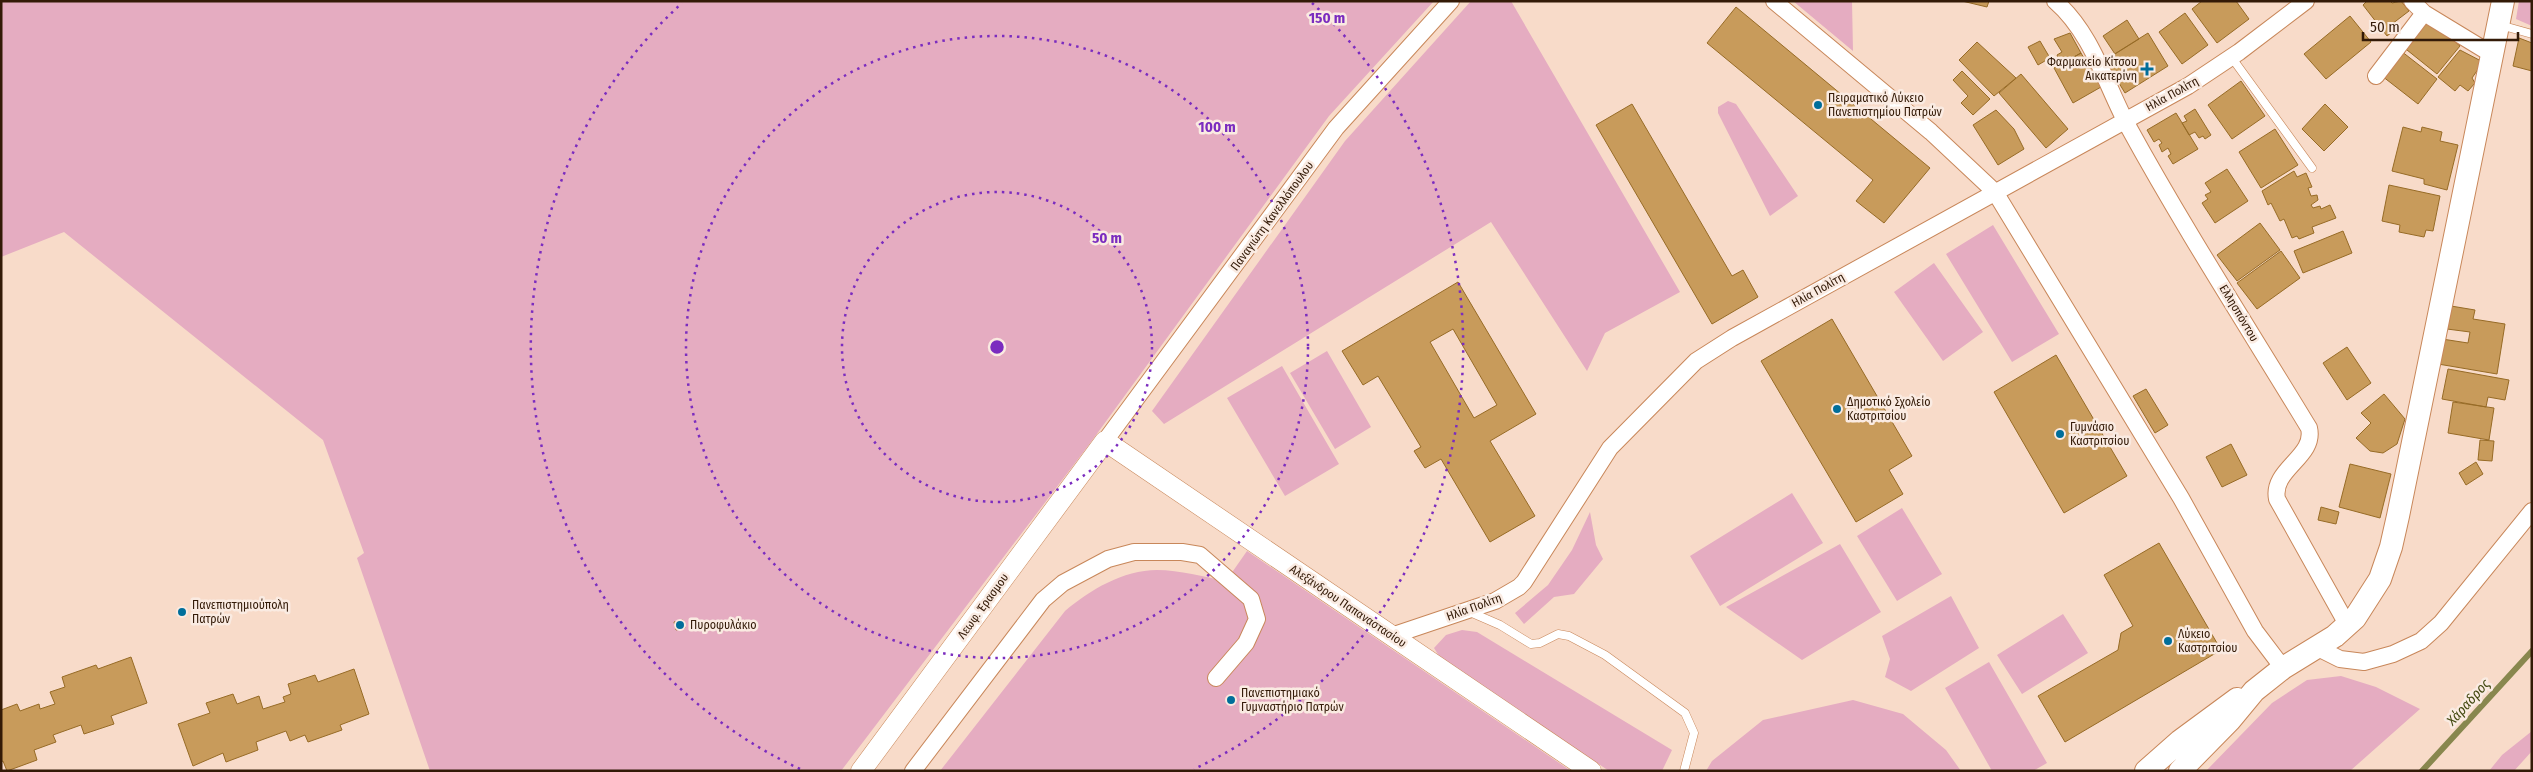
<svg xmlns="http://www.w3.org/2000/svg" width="2533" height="772" font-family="'Fira Sans Condensed',sans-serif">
<rect width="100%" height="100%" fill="#f8dbc9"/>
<path fill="#e5acc1" d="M1 1H1434L1329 116 1088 446 841 771H430L357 558 364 553 323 440 64 232 1 257Z
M1471 1H1511L1680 292 1605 333 1587 371 1491 222 1164 424 1152 411 1345 141Z
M1793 1H1852L1853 51Z
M2519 1H2532V26L2516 19Z
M1728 101 1736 104 1798 196 1770 216 1718 113V107Z
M1993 225 2059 334 2012 362 1946 254Z
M1934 263 1983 332 1943 361 1894 292Z
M1327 351 1371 427 1335 449 1290 373Z
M1282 366 1339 464 1285 496 1227 398Z
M1792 493 1823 543 1720 606 1690 556Z
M1902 508 1942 574 1897 601 1857 536Z
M1590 512 1596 545 1603 559 1574 594 1554 597 1524 624 1515 613 1548 585 1572 550Z
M1840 544 1881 612 1802 660 1726 607Z
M1247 551 1571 771H940L1065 611C1090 590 1123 570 1157 570 1180 570 1204 577 1226 581Z
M1951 596 1979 648 1911 691 1885 677 1890 659 1882 636Z
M2063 614 2088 653 2022 694 1997 655Z
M1462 630 1477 632 1672 750 1662 771H1609L1439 656 1434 648 1446 635Z
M1989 662 2047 763 2033 771H1992L1945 688Z
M2341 676 2376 687 2420 709 2350 771H2206L2272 703 2307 680Z
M1853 700 1903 714 1946 750 1961 771H1706L1712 761 1763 720Z
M2532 731V751L2514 771H2489L2502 755Z"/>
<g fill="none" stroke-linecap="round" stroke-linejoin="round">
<path stroke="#88874e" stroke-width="6" d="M2422 771 2532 651"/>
</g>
<path fill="#c89b5b" stroke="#976b26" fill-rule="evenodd" d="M1962 1H1989L1987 7Z
M2202 1H2236L2249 19 2217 43 2192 9Z
M2367 1H2390L2392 3 2401 1 2409 11 2392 24 2396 29 2387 36 2363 5Z
M1736 7 1930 168 1884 223 1856 201 1873 180 1707 43Z
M2185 13 2208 45 2182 64 2159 32Z
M2350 16 2371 42 2326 79 2304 54Z
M2426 17 2460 46 2437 74 2402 46Z
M2127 20 2139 39 2115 54 2103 36Z
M2070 33 2081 53 2061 64 2057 55 2062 52 2054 39Z
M2148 33 2168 66 2125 93 2105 60Z
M2519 38 2532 43V71L2513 66Z
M2040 41 2050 58 2038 65 2028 47Z
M1977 42 2016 78 1994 96 1959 60Z
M2460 50 2483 62 2472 78 2475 83 2468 91 2460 85 2455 91 2438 77Z
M2401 51 2437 79 2418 104 2382 76Z
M2081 53 2101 87 2073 103 2054 68Z
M1962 71 1990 99 1973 115 1961 103 1968 96 1953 80Z
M2021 74 2068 129 2046 148 1999 93Z
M2241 81 2265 116 2232 139 2208 105Z
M1632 104 1732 276 1743 270 1758 297 1712 324 1596 125Z
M2325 104 2348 127 2324 151 2302 129Z
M2195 109 2211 135 2205 139 2203 136 2199 138 2195 132 2189 135 2182 123 2187 121 2184 116Z
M1996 110 2014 129 2024 149 1998 165 1973 125Z
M2176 113 2198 149 2173 164 2168 156 2171 154 2168 148 2162 152 2159 145 2162 143 2159 139 2154 142 2147 130Z
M2403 127 2421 132 2422 127 2442 132 2440 141 2458 145 2447 190 2424 184V179L2392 171Z
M2275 129 2298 165 2261 188 2239 152Z
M2227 169 2248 201 2215 223 2202 203 2208 199 2205 195 2211 192 2205 183Z
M2294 171 2297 177 2306 173 2312 187 2308 188 2311 196 2317 195 2318 200 2311 205 2313 208 2320 206 2321 209 2330 205 2336 218 2312 227 2314 233 2299 239 2297 236 2292 238 2284 219 2280 221 2271 203 2268 205 2262 191Z
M2389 185 2440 196 2433 231 2426 230 2424 237 2399 232 2400 225 2382 221Z
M2260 223 2280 250 2237 281 2217 255Z
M2343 231 2352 253 2303 273 2294 251Z
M2281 251 2300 278 2257 309 2237 283Z
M1458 282 1536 414 1490 441 1535 516 1490 542 1441 459 1425 468 1414 451 1421 447 1378 376 1363 385 1342 351ZM1453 329 1497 405 1474 418 1430 342Z
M2451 306 2475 310 2473 319 2505 324 2497 374 2438 364 2442 339 2468 343 2470 332 2447 329Z
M1832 319 1912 456 1889 470 1903 494 1856 522 1761 361Z
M2347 347 2371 383 2347 400 2323 363Z
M2056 355 2127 476 2064 513 1994 392Z
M2448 369 2509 380 2505 400 2488 397 2486 407 2442 399Z
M2146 389 2168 425 2155 433 2133 396Z
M2384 394 2405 419 2397 444 2383 453 2370 451 2356 438 2371 423 2361 413Z
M2453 402 2494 408 2489 440 2448 433Z
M2480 440 2494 441 2492 461 2478 460Z
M2231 444 2247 475 2222 487 2206 457Z
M2476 462 2483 474 2466 485 2459 473Z
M2350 464 2391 474 2380 518 2339 507Z
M2321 507 2339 512 2336 524 2318 520Z
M2159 543 2221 650 2065 742 2038 696 2118 650 2121 633 2133 626 2104 575Z
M683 620 685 628 676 630 674 622Z
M131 657 147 703 111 716 114 724 84 734 81 725 53 735 56 742 34 750 37 760 7 771 3 761 1 762V710L17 704 20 711 39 704 40 709 55 704 50 692 65 687 62 677 96 665 98 669Z
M354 669 369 714 340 725 342 730 308 742 305 735 290 741 286 731 256 742 258 750 226 762 223 753 193 766 178 724 210 713 206 703 233 694 237 704 259 696 263 709 285 702 283 697 291 694 288 684 315 675 318 682Z"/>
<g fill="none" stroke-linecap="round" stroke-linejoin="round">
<defs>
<path id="service" d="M2500 25 2532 34
M2232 58 2312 168
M1470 612 1500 625 1531 644 1540 643 1558 634 1569 636 1605 655 1685 713 1694 733 1684 771"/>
<path id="minor" d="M1774 1 1931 132 1995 192 2181 498 2255 631 2283 668
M2055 1C2093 34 2106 86 2129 128 2185 230 2249 329 2309 428 2316 457 2271 469 2277 499L2348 626
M2424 13 2493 55
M2376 76 2424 13 2412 1
M1105 441 1336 128 1451 1
M1391 636 1495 601 1519 587 1524 582 1610 448 1696 361 1732 338 2188 86 2239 52 2306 1
M2318 648 2340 659 2364 662 2393 654 2421 641 2441 623 2532 511
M913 771 1043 600 1063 583 1108 559 1134 552H1182L1200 555 1251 599 1257 619 1246 643 1216 678"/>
<path id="tertiary" d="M861 771 1105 441 1591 771"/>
<path id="secondary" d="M2146 771 2180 741 2237 699
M2180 771 2230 720 2254 691 2283 668 2335 636 2355 618 2380 579 2391 547 2398 516 2503 1"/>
</defs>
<use href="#service" stroke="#c8875a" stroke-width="9"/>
<use href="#minor" stroke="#c8875a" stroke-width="18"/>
<use href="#tertiary" stroke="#c8875a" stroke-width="21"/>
<use href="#secondary" stroke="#c8875a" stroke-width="24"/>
<use href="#service" stroke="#fff" stroke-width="8"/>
<use href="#minor" stroke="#fff" stroke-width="16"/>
<use href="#tertiary" stroke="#fff" stroke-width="20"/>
<use href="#secondary" stroke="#fff" stroke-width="22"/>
</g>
<g fill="none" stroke="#7b2cbf" stroke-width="2.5" stroke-dasharray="2.5 5">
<circle cx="997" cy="347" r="155"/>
<circle cx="997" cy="347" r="311"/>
<path d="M800 769A466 466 0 0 1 682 3M1312 3A466 466 0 0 1 1194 769"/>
</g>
<g fill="#006e9a" stroke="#faebe2" stroke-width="2">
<path d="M2144.5 61.5h5v5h5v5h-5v5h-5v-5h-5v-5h5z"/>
<circle cx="1818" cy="105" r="5"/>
<circle cx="1837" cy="409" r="5"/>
<circle cx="2060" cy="434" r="5"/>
<circle cx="182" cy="612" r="5"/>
<circle cx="680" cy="625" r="5"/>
<circle cx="2168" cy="641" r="5"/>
<circle cx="1231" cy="700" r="5"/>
</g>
<g text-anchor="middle" stroke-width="5" stroke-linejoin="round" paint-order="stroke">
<g font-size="12" fill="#331a07" stroke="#faebe2" text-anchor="start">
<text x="2137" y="66" text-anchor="end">Φαρμακείο Κίτσου<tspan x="2137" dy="14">Αικατερίνη</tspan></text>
<text x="1828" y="102">Πειραματικό Λύκειο<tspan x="1828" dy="14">Πανεπιστημίου Πατρών</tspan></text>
<text x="1847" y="406">Δημοτικό Σχολείο<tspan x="1847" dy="14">Καστριτσίου</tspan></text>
<text x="2070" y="431">Γυμνάσιο<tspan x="2070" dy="14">Καστριτσίου</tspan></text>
<text x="192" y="609">Πανεπιστημιούπολη<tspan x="192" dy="14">Πατρών</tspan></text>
<text x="690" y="629">Πυροφυλάκιο</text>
<text x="2178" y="638">Λύκειο<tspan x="2178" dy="14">Καστριτσίου</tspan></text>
<text x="1241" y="697">Πανεπιστημιακό<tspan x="1241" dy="14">Γυμναστήριο Πατρών</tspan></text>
</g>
<g font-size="12" fill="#331a07" stroke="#faebe2">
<text transform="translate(2172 94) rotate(-29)" y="4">Ηλία Πολίτη</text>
<text transform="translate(1272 216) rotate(-54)" y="4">Παναγιώτη Κανελλόπουλου</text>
<text transform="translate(1818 290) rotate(-29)" y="4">Ηλία Πολίτη</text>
<text transform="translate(2239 313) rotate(59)" y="4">Ελλησπόντου</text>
<text transform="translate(983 606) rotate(-54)" y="4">Λεωφ. Έρασμου</text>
<text transform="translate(1348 606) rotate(34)" y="4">Αλεξάνδρου Παπαναστασίου</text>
<text transform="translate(1474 607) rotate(-20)" y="4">Ηλία Πολίτη</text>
</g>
<g font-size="14" font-style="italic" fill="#444a12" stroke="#faebe2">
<text transform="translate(2468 702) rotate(-48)" y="5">Χάραδρος</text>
</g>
</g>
<circle cx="997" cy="347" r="8" fill="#7b2cbf" stroke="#faebe2" stroke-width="2.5"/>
<g font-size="15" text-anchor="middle" font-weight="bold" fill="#7b2cbf" stroke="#faebe2" stroke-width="5" stroke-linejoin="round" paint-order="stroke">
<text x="1327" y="23">150 m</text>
<text x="1217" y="132">100 m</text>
<text x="1107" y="243">50 m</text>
</g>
<rect width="2533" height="772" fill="none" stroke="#331a07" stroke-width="5"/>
<path d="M2363 32v8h155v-8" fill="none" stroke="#331a07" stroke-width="2.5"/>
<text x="2370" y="32" font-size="15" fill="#331a07" stroke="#faebe2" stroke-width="4" paint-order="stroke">50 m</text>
</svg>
